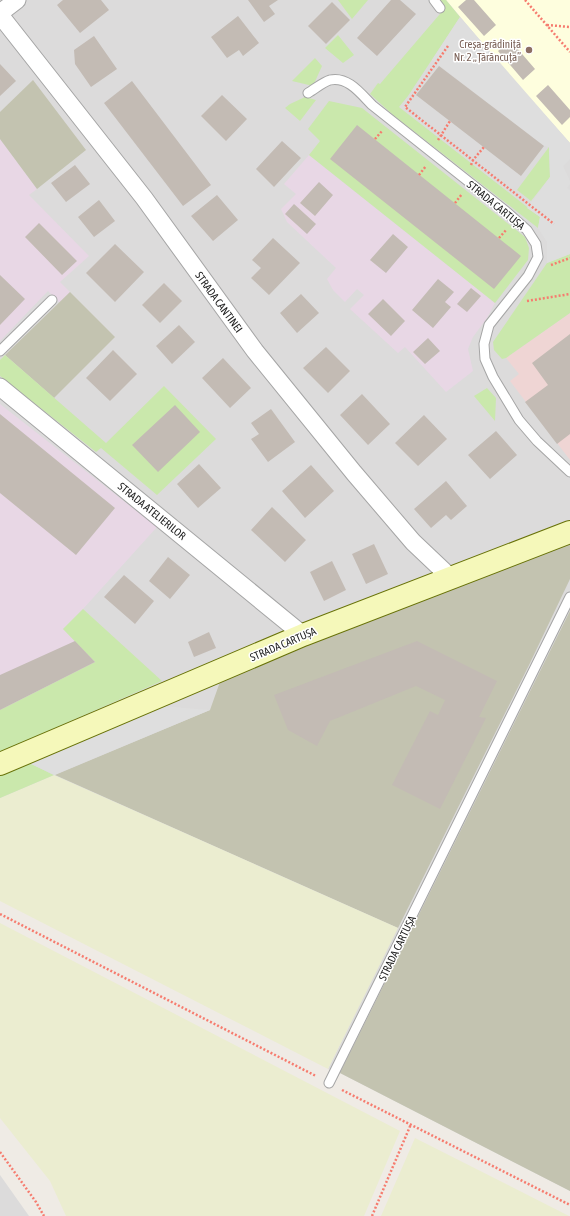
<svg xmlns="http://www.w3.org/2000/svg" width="570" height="1216" font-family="'Asap Condensed',sans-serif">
<rect width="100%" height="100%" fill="#efebe5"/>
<path fill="#dcdbdb" d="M0 0H570V1191L340 1073 328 1069 397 928 0 798Z
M0 1175 29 1216H0Z"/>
<path fill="#efd5d4" d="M570 313V460L510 381 519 374 506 358Z"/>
<path fill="#e8d7e5" d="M0 139 37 189 29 195 89 256 60 282 70 292 60 303 48 291 0 341Z
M309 155 495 303 487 318 473 337 468 349 473 371 446 392 405 347 398 353 350 309 364 295 357 289 345 302 333 290 327 279 336 268 287 222 281 209 296 194 284 184Z
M0 404 157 527 83 609 63 629 95 662 0 710Z"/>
<path fill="#fefede" d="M446 0H570V143L512 78Z"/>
<path fill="#c3c3b0" d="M33 80 86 150 37 189 0 139V112Z
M70 292 115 337 54 398 5 355Z
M570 541V579L530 663 398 928 55 775 210 710 221 679Z
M570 611V1191L340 1073Z"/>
<path fill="#ebedd0" d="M54 775 398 928 328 1069 0 901V798Z
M0 923 400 1131 364 1216H66L50 1181 0 1118Z
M415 1138 569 1216H381Z"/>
<path fill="#cae8ac" d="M338 0H368L352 19Z
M438 0H446L460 17 408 96 399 107 540 217 538 228 393 115 370 94 378 83 380 84 445 8Z
M338 35 354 55 343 63 325 48Z
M315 58 322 66 313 86 292 81Z
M305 97 316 100 300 121 285 108 290 104Z
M329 101 362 108 525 237 529 248 528 260 495 303 309 155 320 141 308 129Z
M549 147 550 177 531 201 517 190Z
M570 254V313L506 358 502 359 494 350 493 342 547 263Z
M5 355 106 443 164 386 216 439 157 495 101 448 96 452 0 376V360Z
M487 388 496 398 495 421 474 396Z
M83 609 162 681 0 752V710L95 662 63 629Z
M25 761 54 775 0 798V772Z"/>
<path fill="#dedede" d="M460 17 570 143V159L563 166 570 181V184L567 188 570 190V254L547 263V242L538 228 540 217 527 208 550 177 549 147 544 146 432 60Z
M161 706 210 710 54 775 25 761Z"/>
<path fill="#c3bbb4" d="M63 0H101L109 10 80 33 57 5Z
M248 0H278L269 6 275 14 264 22Z
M391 0H400L416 14 377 56 357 38Z
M466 0H474L496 25 484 36 458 7Z
M332 2 350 20 326 44 308 26Z
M238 16 259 43 243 56 239 50 227 58 211 37Z
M94 36 117 69 91 87 75 64 74 50Z
M510 40 535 69 523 80 498 51Z
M0 64 16 81 0 96Z
M439 66 544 146 521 176 416 95Z
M132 81 211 185 183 206 104 103Z
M548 85 570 110V117L562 125 536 96Z
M222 95 247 119 226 141 201 116Z
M357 125 521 256 494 289 330 159Z
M282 141 301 158 274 187 256 169Z
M75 165 90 184 66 202 51 183Z
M319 182 333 195 315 216 300 203Z
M217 195 238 220 213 241 191 216Z
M99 200 115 221 94 237 78 217Z
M294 204 316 224 307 234 285 214Z
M39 223 77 261 62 275 25 237Z
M393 234 408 247 386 273 370 260Z
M273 238 300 263 269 295 251 278 261 268 252 260Z
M115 244 144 272 115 302 86 273Z
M0 275 25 299 0 325Z
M438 279 454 292 445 302 451 307 433 328 412 310Z
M164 283 182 301 160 323 142 305Z
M471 288 481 296 467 312 457 304Z
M301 294 319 313 297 333 280 313Z
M383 299 405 321 391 336 368 314Z
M179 325 195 342 172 364 156 346Z
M570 334V434L557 444 525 402 548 385 532 363Z
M428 338 440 351 425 364 413 352Z
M326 347 350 371 328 393 303 368Z
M113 350 137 374 110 401 86 378Z
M223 358 251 388 230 408 202 378Z
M362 394 390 424 368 445 340 415Z
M175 405 200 432 158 472 132 445Z
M271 409 295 442 268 462 251 439 259 434 251 423Z
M0 414 115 508 76 555 0 493Z
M424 415 447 439 418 466 395 443Z
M496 431 517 455 490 479 468 455Z
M199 464 221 488 198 508 177 484Z
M311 465 334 491 305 518 282 491Z
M446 481 467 506 451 520 446 515 431 528 414 509Z
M272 507 306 540 285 562 251 530Z
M374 544 388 574 366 584 352 554Z
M168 557 190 575 170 599 149 581Z
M332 561 346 590 324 601 310 572Z
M124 575 154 601 135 624 104 597Z
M209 632 216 648 194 657 188 642Z
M75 641 95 662 0 710V675Z
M417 641 497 681 479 717 486 718 440 809 392 785 430 711 438 715 445 700 416 686 330 721 317 746 288 730 274 695Z"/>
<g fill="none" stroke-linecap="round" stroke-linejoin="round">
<defs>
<path id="lane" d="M434 0 440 8
M308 93C315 89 323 82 330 80 348 76 361 94 372 105L508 213 527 230 536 244 538 257 528 276 489 325 484 344 485 359 493 377 519 420 537 441 570 472
M0 351 52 300
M329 1083 570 597"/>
<path id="street" d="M0 13 17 0
M0 15 144 198 255 351 354 473 413 542 451 578
M0 387 303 635"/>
<path id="secondary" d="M0 764 303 635 570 532"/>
</defs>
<use href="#lane" stroke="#a5a5a5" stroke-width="11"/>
<use href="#street" stroke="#a5a5a5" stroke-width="19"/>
<use href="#secondary" stroke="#687208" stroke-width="24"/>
<path stroke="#f67c6f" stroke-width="2.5" stroke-dasharray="2 2" stroke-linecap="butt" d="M525 0 570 52
M547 25 570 27
M448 46 405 107 554 224
M375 139 382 131
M438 140 450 121
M471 165 473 160 484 147
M419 175 426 166
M455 203 462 194
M499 238 507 229
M551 265 570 258
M527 301 570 294
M0 914 316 1076
M342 1090 570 1205
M0 1152 36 1202 44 1216
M372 1216 411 1124"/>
<use href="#lane" stroke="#fff" stroke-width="9"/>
<use href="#street" stroke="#fff" stroke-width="17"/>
<use href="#secondary" stroke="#f5f8ba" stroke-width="22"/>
</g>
<circle fill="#8d6e63" stroke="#fff" stroke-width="1.5" cx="529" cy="50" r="4"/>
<g text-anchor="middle" stroke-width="3" stroke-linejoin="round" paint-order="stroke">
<g font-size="11" fill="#785e54" stroke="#fff" text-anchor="end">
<text x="521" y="48">Creșa-grădiniță<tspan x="521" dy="13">Nr. 2 „Țărăncuța”</tspan></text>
</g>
<g font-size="11" fill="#1e1e1e" stroke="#fff">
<text transform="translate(496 205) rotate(39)" y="4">STRADA CARTUȘA</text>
<text transform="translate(219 302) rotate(54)" y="4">STRADA CANTINEI</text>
<text transform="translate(152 511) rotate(39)" y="4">STRADA ATELIERILOR</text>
<text transform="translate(283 644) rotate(-23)" y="4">STRADA CARTUȘA</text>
<text transform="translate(397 948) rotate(-64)" y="4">STRADA CARTUȘA</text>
</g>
</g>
</svg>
